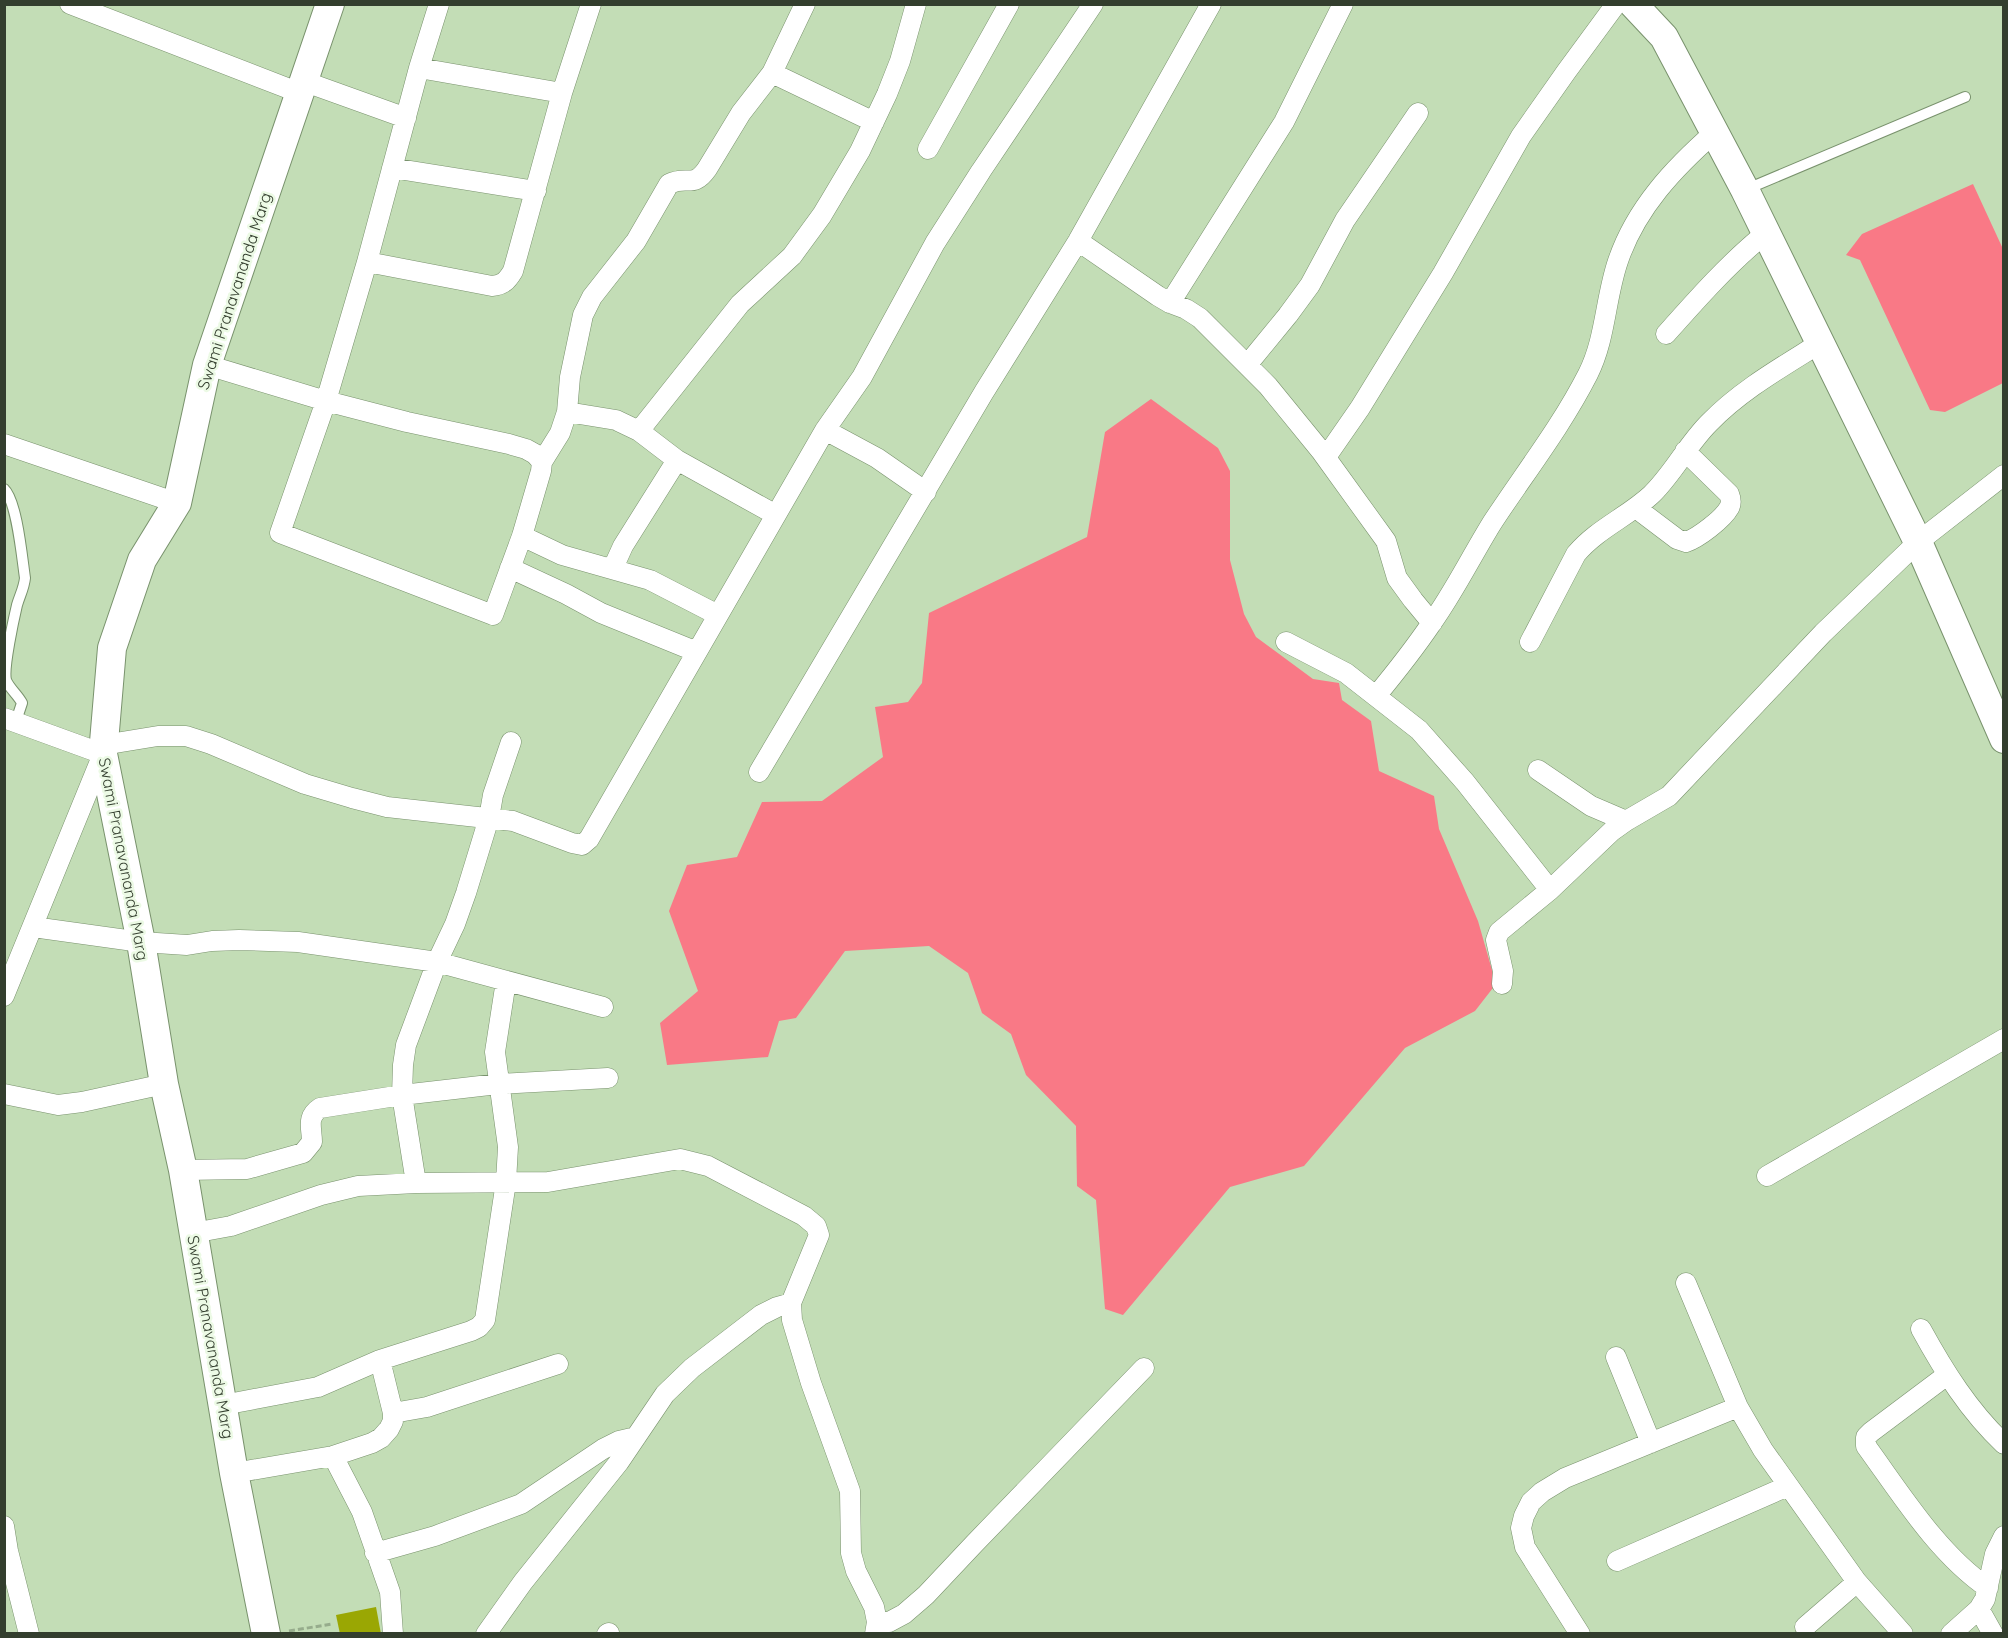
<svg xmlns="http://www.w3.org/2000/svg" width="2008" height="1638" font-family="Quicksand,sans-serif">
<rect width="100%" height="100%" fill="#c3ddb6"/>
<path fill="#f97986" d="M1973 184 2003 249V383L1945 412 1930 410 1860 260 1846 255 1862 234Z
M1151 399 1218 448 1230 471V560L1244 614 1256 637 1313 679 1339 683 1342 700 1371 721 1379 771 1434 796 1439 829 1478 921 1496 984 1475 1011 1405 1048 1304 1166 1230 1187 1123 1315 1105 1309 1096 1200 1077 1186 1076 1126 1026 1075 1011 1034 982 1013 968 973 929 946 845 951 796 1018 779 1021 768 1057 667 1065 660 1023 698 991 669 911 687 865 737 857 762 802 822 801 883 757 875 707 908 702 922 683 929 613 1087 537 1105 432Z"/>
<path fill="#9aa703" d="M376 1607 381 1634H340L336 1615Z"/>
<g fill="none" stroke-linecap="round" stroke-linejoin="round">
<defs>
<path id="lane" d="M1747 189 1965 97
M4 489C17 501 22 558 25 578 24 588 20 595 17 605 14 618 3 668 6 680 9 688 18 695 22 703L16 721"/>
<path id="street" d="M70 4 300 93
M419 68 562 93
M772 73 874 122
M303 81 406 118
M928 149 1009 4
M392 168 536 191
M1078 241 1158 296 1170 303 1186 309 1200 318 1268 386 1321 451 1386 541 1397 578 1413 600 1432 623
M367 262 492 286C503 285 507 281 513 271L562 93 591 4
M1170 303 1284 122 1343 4
M1666 334C1698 298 1729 263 1766 233
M207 365 326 401 367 262 419 68 439 4
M1247 365 1288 315 1310 285 1345 220 1418 113
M326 401 407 422 509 444 526 449 535 454 542 462 541 471 522 536 493 615 280 533Z
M567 412 616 420 639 431 677 460 776 515
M825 430 877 458 926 492
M639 431 740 304 792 256 822 215 860 151 887 94 900 61 916 4
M4 444 177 503
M1326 457 1360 408 1443 273 1521 136 1566 72 1616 4
M542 462 560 433 567 412 570 377 583 315 592 297 636 241 669 184C687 175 693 189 707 169L741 113 772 73 805 4
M1636 508 1677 539 1686 542C1698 538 1723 519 1729 508 1732 503 1731 499 1729 494L1685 451
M522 536 562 555 650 580 718 615
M510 568 566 594 601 613 697 652
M613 568 623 546 677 460
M1286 642 1346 673 1419 730 1465 782 1550 890
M1530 642 1576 554C1597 529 1627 517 1651 495 1673 474 1687 445 1709 423 1741 390 1782 367 1820 343
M1376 696C1395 673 1414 649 1431 624 1454 592 1471 557 1492 523 1524 474 1561 427 1588 374 1606 338 1605 299 1618 261 1636 208 1674 168 1715 132
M4 718 103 754 4 996
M103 745 158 736H186L211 744 305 784 352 798 387 807 513 821 572 843 582 845 589 839 825 430 862 377 935 243 981 171 1093 4
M1538 770 1591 806 1626 821
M759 772 984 392 1078 241 1211 4
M33 927 141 942 187 945 212 941 239 940 298 942 437 962 603 1007
M1502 984 1503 971 1496 940 1499 932 1550 890 1612 831 1626 821 1669 796 1823 633 1918 542 2004 475
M4 1094 58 1105 82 1102 164 1084
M183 1170 247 1169 303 1153 312 1142C312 1128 306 1117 320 1108L402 1095 498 1084 608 1078
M1767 1176 2004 1039
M416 1183 402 1095 403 1065 406 1045 437 962 455 924 466 893 489 818 493 795 511 742
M193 1233 231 1226 321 1195 358 1186 416 1183 548 1182 680 1159 708 1166 804 1216 816 1226 819 1235 791 1303 792 1320 811 1383 850 1491 851 1553 856 1571 874 1607 877 1622 875 1634
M1686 1283 1738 1407 1763 1450 1857 1582 1903 1634
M1921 1329C1944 1371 1969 1411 2004 1444
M1616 1357 1651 1443
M1947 1375 1871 1432 1866 1437V1446C1901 1494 1938 1554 1988 1588
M223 1405 318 1387 380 1360 471 1331 479 1327 485 1320 506 1182 508 1147 495 1052 506 981
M393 1413 427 1407 558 1364
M333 1456 362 1512 390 1592 393 1634
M234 1473 333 1456 372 1443 381 1438 389 1429 393 1421V1413L380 1360
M4 1526 8 1551 29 1634
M375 1553 435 1536 521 1504 603 1449 619 1441 636 1437
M1617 1561 1788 1486
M1979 1609 1993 1634
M877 1622H889L904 1614 926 1595 974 1544 1144 1368
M1805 1627 1857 1582
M486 1634 523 1582 619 1462 665 1394 692 1368 761 1315 777 1307 791 1303
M607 1634 609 1633
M1580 1634 1525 1547 1521 1528 1524 1516 1531 1502 1542 1492 1565 1478 1738 1407
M1951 1634 1979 1609 1985 1599 1995 1554 2004 1536"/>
<path id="secondary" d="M1633 4 1664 37 1745 190 1918 542 2004 739
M266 1634 234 1473 183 1170 164 1084 141 942 103 754 112 648 142 560 177 503 207 365 330 4"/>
</defs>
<use href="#lane" stroke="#79926d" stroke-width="12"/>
<use href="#street" stroke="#79926d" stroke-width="21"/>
<use href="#secondary" stroke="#79926d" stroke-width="30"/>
<path stroke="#96ac8c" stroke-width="3" stroke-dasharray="6 3" stroke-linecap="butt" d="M289 1631 332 1624"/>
<use href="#lane" stroke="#fff" stroke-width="10"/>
<use href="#street" stroke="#fff" stroke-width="20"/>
<use href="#secondary" stroke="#fff" stroke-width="28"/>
</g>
<g text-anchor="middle" stroke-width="5" stroke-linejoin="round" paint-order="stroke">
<g font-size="16" fill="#333e2e" stroke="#ecfae5">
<text transform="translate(234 291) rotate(-72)" y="6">Swami Pranavananda Marg</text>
<text transform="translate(124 859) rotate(79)" y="6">Swami Pranavananda Marg</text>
<text transform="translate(211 1337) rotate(80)" y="6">Swami Pranavananda Marg</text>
</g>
</g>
<rect width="2008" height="1638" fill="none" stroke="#333e2e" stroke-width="12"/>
</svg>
